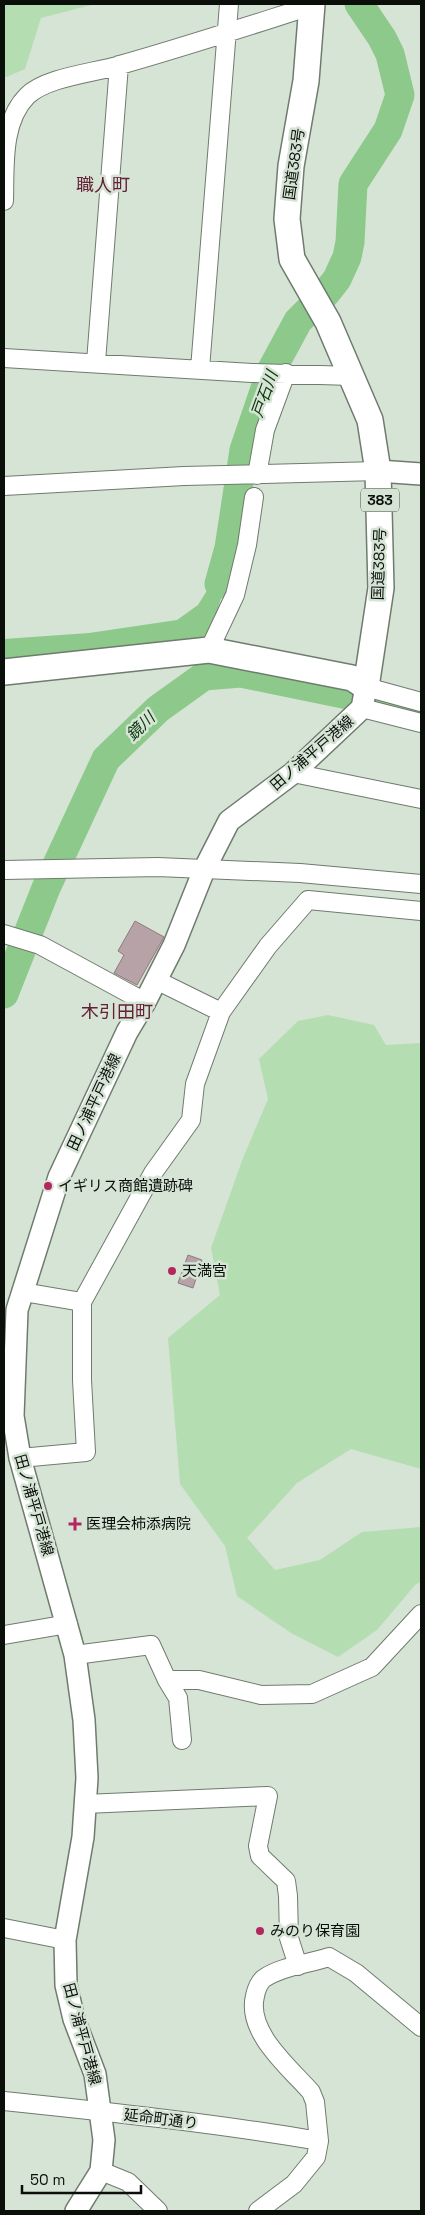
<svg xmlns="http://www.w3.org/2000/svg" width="425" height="2215" font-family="'Space Grotesk','Noto Sans JP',sans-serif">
<rect width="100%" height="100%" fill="#d6e4d5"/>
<path fill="#b5ddb2" d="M4 4H95L41 18 25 69 4 78Z
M328 1015 374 1025 386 1045 421 1043V1469L351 1449 297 1483 247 1538 275 1570 320 1560 362 1532 421 1527V1582L416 1584 377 1630 338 1657 291 1633 237 1596 225 1546 180 1484 168 1338 220 1295 211 1248 243 1158 268 1099 259 1059 298 1021Z"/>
<path fill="#8dc98a" d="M223 544 235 552 216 615 206 635 192 643 4 665V639L89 633 177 620 198 605 208 589Z"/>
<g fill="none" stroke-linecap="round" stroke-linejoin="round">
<path stroke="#8dc98a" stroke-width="29" d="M219 584 229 548 244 450 271 371 298 321 326 293 337 279 347 257 350 242 353 184 388 130 400 95 390 54 382 38 359 4
M4 994 46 888 106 759 158 709 204 676 241 673 421 710"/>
</g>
<path fill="#b7a3a7" stroke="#8e7a7f" d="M135 921 164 937 137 985 114 973 124 955 118 951Z
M188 1255 202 1260 193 1288 178 1283Z"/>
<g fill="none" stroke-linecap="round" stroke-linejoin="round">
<defs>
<path id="minor" d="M4 201C5 168 1 122 27 96 46 77 94 73 120 65 184 47 248 26 311 6
M4 358 252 373 352 376
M96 362 119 65
M200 369 229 4
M257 475 265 430 286 373
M4 486 184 476 378 471
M209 650 235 595 247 545 254 497
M366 687 421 702
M362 708 421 723
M293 773 421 799
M4 870 158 867 300 873 421 884
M4 934 40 945 145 1002
M156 980 221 1012 268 946 308 900 421 911
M23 1292 82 1302
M20 1458 86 1452 82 1380V1302L153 1173 191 1120 195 1084 221 1012
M4 1635 68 1624
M75 1655 151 1645 167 1680H199L261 1695 312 1694 372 1667 421 1614
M167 1680 178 1698 182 1740
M85 1804 268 1796 258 1846 260 1856 286 1881 288 1896 289 1938 298 1966
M4 1928 65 1940
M4 2101C109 2112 214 2123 319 2141
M101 2171 128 2182 158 2211
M258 2211 294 2184 316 2157 319 2141 315 2102 311 2092C289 2067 246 2032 255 1996 256 1991 259 1983 263 1979 281 1966 309 1964 329 1957L356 1973 421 2027"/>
<path id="major" d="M378 471 421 474
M76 2211 101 2171 104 2140 95 2074 74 2019 66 1985 65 1940 83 1837 87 1778 84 1720 75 1655 20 1458 13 1416 17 1310 59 1177 127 1032 145 1002 174 945 204 870 229 821 293 773 362 708 366 687"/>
<path id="highway" d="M4 672 209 650 352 678 366 687 381 588 378 471 370 420 328 322 292 259 287 219 291 166 306 81 312 4"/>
</defs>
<use href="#minor" stroke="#6f7b6e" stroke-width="20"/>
<use href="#major" stroke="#6f7b6e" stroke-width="24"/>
<use href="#highway" stroke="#6f7b6e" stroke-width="28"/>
<use href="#minor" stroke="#fff" stroke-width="18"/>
<use href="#major" stroke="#fff" stroke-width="21"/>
<use href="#highway" stroke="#fff" stroke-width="25"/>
</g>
<g fill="#b4275e" stroke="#d6e4d5" stroke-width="2">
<circle cx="48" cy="1186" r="5"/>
<circle cx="172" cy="1271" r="5"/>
<path d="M72.5 1516.5h5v5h5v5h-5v5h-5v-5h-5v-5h5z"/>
<circle cx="260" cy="1931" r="5"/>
</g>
<g text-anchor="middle" stroke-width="5" stroke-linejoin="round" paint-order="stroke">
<rect fill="#d6e4d5" stroke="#484f47" stroke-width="1" x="361" y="488.5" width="38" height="23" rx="4"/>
<g font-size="14" font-weight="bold" fill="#0b0f0a">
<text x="380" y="505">383</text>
</g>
<g font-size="15" fill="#0b0f0a" stroke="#d6e4d5">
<text transform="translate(294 164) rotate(-82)" y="5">国道383号</text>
<text transform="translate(379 564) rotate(-88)" y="5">国道383号</text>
<text transform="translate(312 753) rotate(-41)" y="5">田ノ浦平戸港線</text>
<text transform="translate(94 1102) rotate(-65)" y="5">田ノ浦平戸港線</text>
<text transform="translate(34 1505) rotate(74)" y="5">田ノ浦平戸港線</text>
<text transform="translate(82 2034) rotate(75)" y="5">田ノ浦平戸港線</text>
<text transform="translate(161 2119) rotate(7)" y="5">延命町通り</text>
</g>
<g font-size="15" fill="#0b0f0a" stroke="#d6e4d5" text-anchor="start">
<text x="58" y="1191">イギリス商館遺跡碑</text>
<text x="182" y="1276">天満宮</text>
<text x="86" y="1529">医理会柿添病院</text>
<text x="270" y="1936">みのり保育園</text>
</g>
<g font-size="16" font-style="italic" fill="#093409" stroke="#d6e4d5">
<text transform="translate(264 394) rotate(-70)" y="6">戸石川</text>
<text transform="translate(140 726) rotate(-44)" y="6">鏡川</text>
</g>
<g font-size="18" fill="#632036" stroke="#d6e4d5">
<text x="103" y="191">職人町</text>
<text x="117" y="1018">木引田町</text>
</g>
</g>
<rect width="425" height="2215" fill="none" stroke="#0b0f0a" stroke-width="10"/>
<path d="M22 2185v8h119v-8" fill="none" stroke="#0b0f0a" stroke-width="2.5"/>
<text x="30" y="2185" font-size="15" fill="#0b0f0a" stroke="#d6e4d5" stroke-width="4" paint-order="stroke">50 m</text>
</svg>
